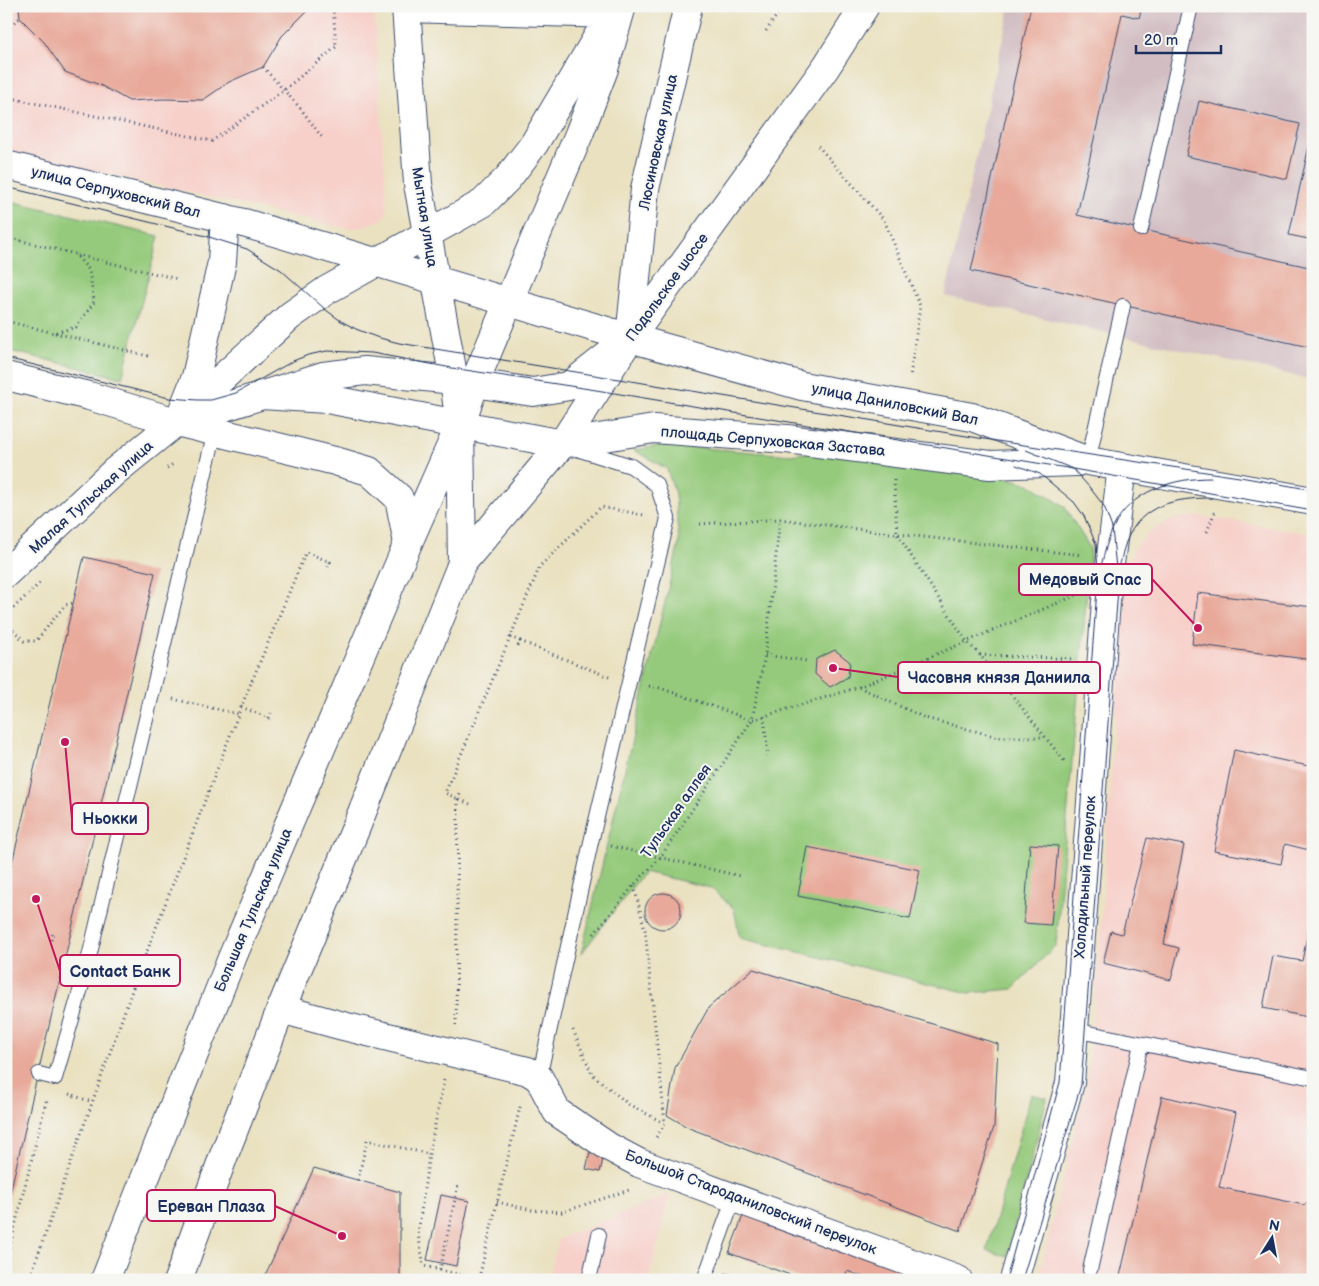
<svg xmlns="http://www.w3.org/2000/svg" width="1319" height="1286" font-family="'Balsamiq Sans',sans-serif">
<rect width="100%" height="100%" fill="#f6f6f2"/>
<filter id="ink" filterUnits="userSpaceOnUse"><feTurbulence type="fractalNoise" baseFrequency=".02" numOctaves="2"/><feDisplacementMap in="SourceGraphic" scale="10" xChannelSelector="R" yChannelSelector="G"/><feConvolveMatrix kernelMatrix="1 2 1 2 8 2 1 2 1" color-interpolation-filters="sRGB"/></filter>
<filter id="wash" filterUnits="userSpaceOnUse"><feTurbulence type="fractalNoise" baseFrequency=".0096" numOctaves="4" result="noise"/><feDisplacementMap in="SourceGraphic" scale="20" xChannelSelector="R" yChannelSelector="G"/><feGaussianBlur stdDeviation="1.12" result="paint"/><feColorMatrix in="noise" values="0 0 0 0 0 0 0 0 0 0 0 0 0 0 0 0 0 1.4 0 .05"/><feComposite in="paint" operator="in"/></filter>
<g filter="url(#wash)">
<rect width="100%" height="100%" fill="#eae1c0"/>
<path fill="#f7d0ca" d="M6 6H374L387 207 386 214 382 219 360 228 340 227 6 151Z
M1198 516 1313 534V1280H1038L1087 1080 1100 939 1125 572 1128 562 1137 545 1151 531 1169 521 1178 518Z
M670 1194 649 1280H548L559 1239Z"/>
<path fill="#d2bec2" d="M1010 6H1313V380L945 296Z"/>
<path fill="#95ca7b" stroke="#587c6c" d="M6 200 159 236 122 378 6 350Z
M664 445 791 455 843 447 980 470 1029 484 1064 506 1090 548V556L1056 945 1013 989 969 993 740 938 734 909 711 888 644 872 581 954 679 543 675 494 667 469 634 450Z
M1031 1094 1047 1098 1007 1257 987 1250Z"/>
<g id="blocks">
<path fill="#e8a99a" d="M19 6H307L306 12 282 36 263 67 229 82 203 100 163 99 129 101 100 85 65 72 44 42 20 18Z
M1031 6H1142L1139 18 1122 14 1077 215 1313 268V348L971 271Z
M1199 101 1300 124 1287 179 1186 156Z
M1312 133H1313V240L1289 235Z
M84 557 155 573 6 1210V865L10 872Z
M1198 593 1313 607V660L1192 644Z
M835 650 850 662 848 677 830 687 815 674 816 659Z
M1234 750 1313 767V851L1285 844 1281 864 1214 851Z
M1147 838 1184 845 1164 944 1179 948 1171 980 1103 963 1111 931 1122 934Z
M1030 844 1058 846 1051 925 1024 923Z
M807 847 920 870 910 919 798 896Z
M645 911a18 18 0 1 1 36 0a18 18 0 1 1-36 0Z
M1309 927 1313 928V1018L1263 1008 1273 956 1302 961Z
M753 969 998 1044 994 1127 960 1231 689 1128 667 1115 675 1068 709 1007Z
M1162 1096 1236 1113 1219 1187 1304 1205 1313 1199V1280H1137L1120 1276Z
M590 1152 604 1155 600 1172 586 1169Z
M314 1168 400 1192V1280H263Z
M441 1195 469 1201 456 1266 427 1260Z
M747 1205 950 1280H872L847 1271 844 1280H804L729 1253Z
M725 1273 748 1279V1280H724Z"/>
</g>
</g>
<g filter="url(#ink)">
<use href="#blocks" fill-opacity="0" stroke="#3a4a6d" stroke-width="1"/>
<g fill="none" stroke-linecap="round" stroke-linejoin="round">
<defs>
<path id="lane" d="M1141 229 1191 6
M1088 461 1123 306
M1074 1030 1313 1078
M39 1074 55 1078 85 974 215 431
M539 1078 591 842 668 518 657 485 631 466 574 448
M1090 1270 1141 1044
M589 1280 599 1235
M704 1280 734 1198"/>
<path id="street" d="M630 338 645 189 688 6
M281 1009 343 1026 528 1071 539 1078 557 1112 609 1147 639 1163 958 1280
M1014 1280 1070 1083 1107 588 1122 467"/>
<path id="secondary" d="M406 6 418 184 454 380 460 425 462 563
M406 8 612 14
M6 165 244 223 630 338 802 386 972 417 1088 461 1313 501
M6 376 89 396 176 422 335 461 369 471 399 498 408 543
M261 395 327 399 562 444 654 429 787 439 990 465 1077 462
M183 410 196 377 222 262 225 218
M180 421 323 376 365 371 454 380 533 392 569 386 625 342
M6 573 114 472 176 422 198 400 290 316 327 290 483 203 508 178 534 144 616 6"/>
<path id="primary" d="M105 1280 232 958 408 543 460 425 479 372 579 134 604 69 622 6
M178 1280 224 1155 281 1009 357 825 462 563 562 444 630 338 826 67 865 6"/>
</defs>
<use href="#lane" stroke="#3a4a6d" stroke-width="16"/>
<use href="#street" stroke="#3a4a6d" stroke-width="30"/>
<use href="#secondary" stroke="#3a4a6d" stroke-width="30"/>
<use href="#primary" stroke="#3a4a6d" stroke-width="30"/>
<path stroke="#3a4a6d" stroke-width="3" stroke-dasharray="1 4" stroke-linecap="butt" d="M6 28 20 18
M766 31 783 6
M263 67 301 109 323 139
M6 97 212 141 284 90 336 47 333 6
M818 146 884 220 920 306 910 377
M6 237 75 254 89 270 94 302 76 327 54 333 6 321
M77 255 178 279
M55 333 148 356
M167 468 175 463
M894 480 897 534 967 642 980 655 1065 762
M700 524 780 519 897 534 1082 555
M1207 532 1215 511
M6 615 40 583
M6 623 24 641H36L65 605 73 603
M510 637 520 641 518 646
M520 641 609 677
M765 655 807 661
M980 655 1074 659
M649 686 660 688 752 720 859 687 1079 594
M859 687 925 718 998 737H1044
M173 699 238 714
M241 707 269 718 271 713
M764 716 768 756
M470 804 445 793 540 566 601 507 644 515
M611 846 740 876
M634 886 645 930 665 1123 655 1139
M594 934 634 885 660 858 752 720 765 655 780 519
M51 940 53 933
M105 979 134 985
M456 1025 458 800 460 794
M573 1030 592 1074 628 1104 664 1123
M444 1080 429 1154 418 1234 424 1266 440 1270 458 1185
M69 1094 92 1102
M358 1180 367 1140 429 1154
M497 1202 532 1210 562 1212 629 1190
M6 1262 47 1098
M440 1270 478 1279
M479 1278 521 1103
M29 1280 134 985 241 707 306 552 330 562 328 567"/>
<use href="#lane" stroke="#fff" stroke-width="14"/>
<use href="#street" stroke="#fff" stroke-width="28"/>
<use href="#secondary" stroke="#fff" stroke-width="28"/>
<use href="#primary" stroke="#fff" stroke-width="28"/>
<path stroke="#1b2f5e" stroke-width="1" d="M6 187 206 236 247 249 281 270 326 310 341 321 356 329 376 337 399 343 997 441 1246 478 1313 490
M6 358 169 398 198 400H211L236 393 293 361 308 355 327 351 372 353 452 368 596 390 1073 469 1313 511
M1016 465 1040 474 1074 502 1084 516 1096 544 1098 569
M1119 569C1121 560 1123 551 1126 542 1141 504 1175 498 1212 498
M1006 1280 1060 1082 1098 576C1103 561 1106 543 1113 528 1130 491 1173 478 1211 478
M1022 1280 1081 1085 1118 589 1112 528 1104 506 1090 488 1073 469 1026 450"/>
</g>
</g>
<g text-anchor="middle" stroke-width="4" stroke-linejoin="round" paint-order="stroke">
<g font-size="15" fill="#1b2f5e" stroke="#f6f6f2">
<text transform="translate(658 142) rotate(-78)" y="5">Люсиновская улица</text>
<text transform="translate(116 192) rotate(14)" y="5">улица Серпуховский Вал</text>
<text transform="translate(425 217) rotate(81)" y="5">Мытная улица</text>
<text transform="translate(667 287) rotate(-54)" y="5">Подольское шоссе</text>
<text transform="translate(895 404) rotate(11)" y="5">улица Даниловский Вал</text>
<text transform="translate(773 441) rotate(5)" y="5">площадь Серпуховская Застава</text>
<text transform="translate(91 497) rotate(-42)" y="5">Малая Тульская улица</text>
<text transform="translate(676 811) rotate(-55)" y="5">Тульская аллея</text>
<text transform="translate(1085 877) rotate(-86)" y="5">Холодильный переулок</text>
<text transform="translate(253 910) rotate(-67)" y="5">Большая Тульская улица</text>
<text transform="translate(751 1202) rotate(21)" y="5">Большой Староданиловский переулок</text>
</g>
</g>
<path fill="none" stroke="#c2185b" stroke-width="2" d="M1198 628L1152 579M833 668L898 677M65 742L72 819M36 899L60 971M342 1236L275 1206"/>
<g fill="#c2185b" stroke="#f6f6f2" stroke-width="2">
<circle cx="1198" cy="628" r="5"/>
<circle cx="833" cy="668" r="5"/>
<circle cx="65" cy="742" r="5"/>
<circle cx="36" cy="899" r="5"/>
<circle cx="342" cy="1236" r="5"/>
</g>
<g fill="#f6f6f2" stroke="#c2185b" stroke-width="2">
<rect x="1019" y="564" width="133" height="31" rx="5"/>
<rect x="898" y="662" width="202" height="31" rx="5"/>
<rect x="72" y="803" width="76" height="31" rx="5"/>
<rect x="60" y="955" width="120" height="31" rx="5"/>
<rect x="147" y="1190" width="128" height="31" rx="5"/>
</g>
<g font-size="16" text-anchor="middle" font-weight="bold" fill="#1b2f5e">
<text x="1085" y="585">Медовый Спас</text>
<text x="999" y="683">Часовня князя Даниила</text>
<text x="110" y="824">Ньокки</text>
<text x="120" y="977">Contact Банк</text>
<text x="211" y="1212">Ереван Плаза</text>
</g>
<rect width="1319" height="1286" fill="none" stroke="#f6f6f2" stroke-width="25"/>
<g transform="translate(1272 1238) rotate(11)" stroke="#f6f6f2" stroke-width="4" paint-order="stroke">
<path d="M0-4L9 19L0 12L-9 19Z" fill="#1b2f5e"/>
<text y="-8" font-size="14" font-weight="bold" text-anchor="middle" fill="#1b2f5e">N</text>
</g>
<path d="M1136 45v8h85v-8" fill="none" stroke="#1b2f5e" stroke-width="2.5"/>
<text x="1144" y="45" font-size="15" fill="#1b2f5e" stroke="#f6f6f2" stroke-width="4" paint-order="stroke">20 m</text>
</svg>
